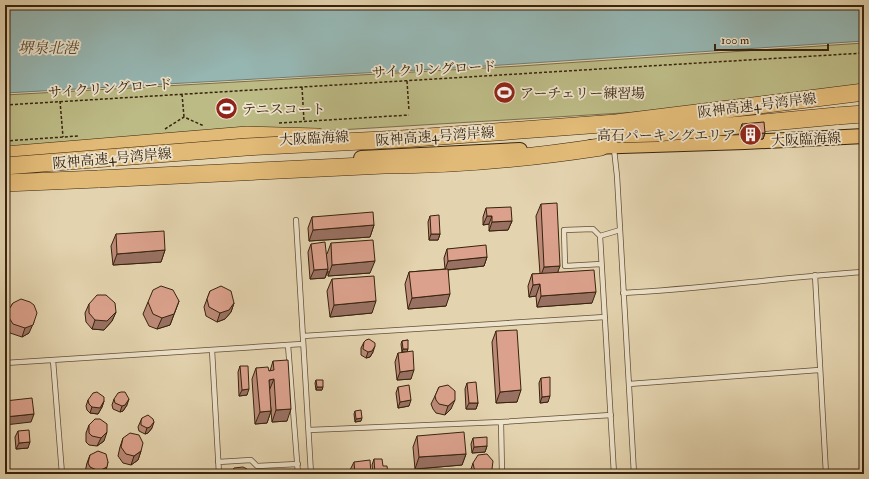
<svg xmlns="http://www.w3.org/2000/svg" width="869" height="479" font-family="'IM FELL Double Pica','Noto Serif JP',serif">
<rect width="100%" height="100%" fill="#e3d3ae"/>
<filter id="stains"><feTurbulence type="fractalNoise" baseFrequency=".005" numOctaves="4"/><feColorMatrix values="0 0 0 0 .2 0 0 0 0 .09 0 0 0 0 .02 0 0 0 .5 -.17"/></filter>
<radialGradient id="worn" r=".72"><stop offset=".6" stop-color="#630" stop-opacity="0"/><stop offset="1" stop-color="#630" stop-opacity=".3"/></radialGradient>
<path fill="#bcba85" stroke="#7a6e49" d="M864 43V85L639 112 5 150V95L520 66Z"/>
<path fill="#96b6b2" stroke="#707b70" d="M5 5H864V41L471 67 5 93Z"/>
<g fill="none" stroke-linecap="round" stroke-linejoin="round">
<defs>
<path id="lane" d="M614 149 617 176 634 474
M296 220 311 474
M600 236 593 229 564 230 565 266 601 264
M815 275 826 474
M623 293C704 289 783 277 864 272
M303 336 605 317
M288 345 298 474
M212 350 219 474
M53 360 62 474
M5 363 302 344
M629 384 819 370
M501 422 502 474
M309 430 501 422 611 415
M218 462 251 460 257 466 298 464
M614 474 600 236 620 230"/>
<path id="primary" d="M591 147 745 142 864 136
M361 158 520 150"/>
<path id="highway" d="M836 116 864 114
M5 155 247 135 318 137
M98 179 384 165C457 165 529 158 601 147"/>
</defs>
<use href="#lane" stroke="#634f35" stroke-width="6"/>
<use href="#primary" stroke="#38230d" stroke-width="16"/>
<use href="#highway" stroke="#38230d" stroke-width="18"/>
<path stroke="#38230d" stroke-width="1.5" stroke-dasharray="3 2" stroke-linecap="butt" d="M407 81 409 111
M302 87 304 121
M182 94 184 117
M60 101 63 137
M5 105 864 53
M279 123 409 115
M165 129 184 117 204 126
M5 141 78 136"/>
<use href="#lane" stroke="#ede2ca" stroke-width="4.5"/>
<use href="#primary" stroke="#e2ba77" stroke-width="14"/>
<use href="#highway" stroke="#e2ba77" stroke-width="17"/>
<defs>
<path id="highway-bridge" d="M617 134 655 133 836 116
M5 166 246 147 401 139 616 123 864 92
M5 183 98 179"/>
</defs>
<use href="#highway-bridge" stroke="#38230d" stroke-width="18" stroke-linecap="butt"/>
<use href="#highway-bridge" stroke="#e2ba77" stroke-width="17"/>
</g>
<path fill="#bc8a78" stroke="#38230d" d="M742 124 765 133 763 139 741 140 740 130Z
M541 204 558 272 592 303 537 307 536 296 529 297 528 286 532 274H540L536 216Z
M486 208 512 221 508 230 489 231V224L483 225V217Z
M430 216 440 234 438 240H429L428 222Z
M312 217 374 225 370 237 309 241 308 228Z
M116 234 165 250 161 262 113 265 111 246Z
M331 243 370 273 328 276V271L325 278 310 279 308 252 311 244 327 254Z
M447 249 487 257 484 266 448 270 446 306 408 309 405 284 409 272 445 269 444 258Z
M332 279 372 313 330 317 327 291Z
M210 291 234 303 231 312 225 319 217 322 206 316 204 307Z
M179 301 170 325 157 329 149 326 143 314 148 302Z
M13 303 29 333 22 337 10 333 5 325V320L8 311Z
M89 304 116 312 112 321 104 330 92 329 86 322 85 313Z
M496 331 517 402 496 403 492 342Z
M408 340 402 352 401 344 402 341Z
M364 342 373 352 370 357 366 358 361 355V348Z
M398 353 411 379 397 380 395 362Z
M273 361 287 421 272 422 269 391 271 411 267 423 255 424 252 379 256 368 270 371Z
M240 366 247 395 239 396 238 372Z
M541 378 548 402 540 403 539 383Z
M316 380 322 390H316L315 383Z
M467 383 478 403 476 409H466L465 389Z
M398 387 409 406 398 408 396 393Z
M439 387 451 409 445 415 436 413 433 409 431 404 435 396Z
M114 399 127 405 123 411 120 412 113 409 112 405Z
M88 400 104 401 102 407 98 414 90 413 87 410 86 406Z
M355 411 361 421 355 422 354 414Z
M142 418 152 428 148 433 145 434 139 431 138 427Z
M89 425 104 441 97 446 89 445 86 442V433Z
M18 431 28 448 16 449 15 437Z
M417 436 466 454 462 465 415 469 413 447Z
M123 438 141 451 138 460 131 465 123 463 118 456 120 447Z
M473 438 487 446 485 452 472 453 471 444Z
M90 455 108 462 104 474H86L85 472 87 463Z
M374 459 383 466 388 474H373L372 465Z
M354 462 371 474H351L350 470Z
M473 463 490 474H470V472Z"/>
<path fill="#997162" stroke="#38230d" d="M765 133 763 139 741 140 743 134Z
M487 216H492L489 224 483 225Z
M512 221 508 230 489 231 492 222Z
M374 225 370 237 309 241 313 230Z
M431 234H440L438 240H429Z
M165 250 161 262 113 265 117 254Z
M487 257 484 266 445 270 448 261Z
M375 261 370 273 328 276 332 265Z
M560 266 556 277 540 278 544 267Z
M328 269 325 278 310 279 314 270Z
M540 284 536 296 529 297 533 285Z
M596 292 592 303 537 307 541 296Z
M450 294 446 306 408 309 412 298Z
M179 301 170 325 157 329 162 318Z
M376 301 372 313 330 317 334 305Z
M234 303 231 312 225 319 217 322 220 313Z
M116 312 112 321 104 330 92 329 95 320Z
M34 322 29 333 22 337 25 328Z
M375 346 373 352 370 357 366 358 368 352Z
M403 349H408L407 352H402Z
M414 370 411 379 397 380 400 372Z
M274 379 269 391V380Z
M317 387H323L322 390H316Z
M249 389 247 395 239 396 242 390Z
M521 390 517 402 496 403 500 392Z
M550 396 548 402 540 403 542 397Z
M129 399 127 405 123 411 120 412 122 406Z
M411 400 409 406 398 408 400 402Z
M455 400 451 409 445 415 448 406Z
M104 401 102 407 98 414 90 413 92 407Z
M469 403H478L476 409H466Z
M291 409 287 421 272 422 276 410Z
M271 411 267 423 255 424 260 412Z
M34 414 31 422 5 425V417Z
M362 418 361 421 355 422 356 419Z
M154 422 152 428 148 433 145 434 147 428Z
M107 432 104 441 97 446 101 438Z
M30 442 28 448 16 449 19 443Z
M487 446 485 452 472 453 474 447Z
M141 451 138 460 131 465 134 456Z
M466 454 462 465 415 469 419 457Z
M107 467 104 474H98L99 471Z
M492 469 490 474H485Z"/>
<path fill="#dba18c" stroke="#38230d" d="M764 122 765 133 743 134 742 124Z
M557 203 560 266 544 267 541 204Z
M511 207 512 221 492 222V216H487L486 208Z
M373 212 374 225 313 230 312 217Z
M439 215 440 234H431L430 216Z
M164 231 165 250 117 254 116 234Z
M373 240 375 261 332 265 331 243Z
M325 242 328 269 314 270 311 244Z
M486 245 487 257 448 261 447 249Z
M448 269 450 294 412 298 409 272Z
M594 270 596 292 541 296 540 284 533 285 532 274Z
M374 276 376 301 334 305 332 279Z
M161 286 173 290 179 301 174 314 162 318 153 314 148 302 153 290Z
M221 286 231 291 234 303 229 310 220 313 209 307 207 299 210 291Z
M97 295H106L115 303 116 312 107 321 95 320 89 313V304Z
M21 299 30 302 34 305 37 313 33 325 25 328 13 324 8 316V311L13 303Z
M517 330 521 390 500 392 496 331Z
M369 339 375 343V346L372 351 368 352 363 349 364 342 366 340Z
M408 340V349H403L402 341Z
M413 351 414 370 400 372 398 353Z
M288 360 291 409 276 410 274 379 269 380 271 411 260 412 256 368 268 367 269 371 274 370 273 361Z
M240 366H248L249 389 242 390Z
M550 377V396L542 397 541 378Z
M316 380H323V387H317Z
M476 382 478 403H469L467 383Z
M409 385 411 400 400 402 398 387Z
M448 385 455 391V400L448 406 439 404 436 400 435 396 439 387Z
M97 392 104 397V401L100 408 92 407 89 404 88 400 93 393Z
M121 392H125L129 399 125 405 122 406 115 403 114 399 118 393Z
M32 398 34 414 5 417V401Z
M361 410 362 418 356 419 355 411Z
M148 415 153 419 154 422 150 427 147 428 141 425V421L142 418Z
M95 419H100L107 424V432L101 438 92 436 89 433V425Z
M29 430 30 442 19 443 18 431Z
M464 432 466 454 419 457 417 436Z
M130 433 139 435 143 443 141 451 134 456 126 454 121 447 123 438Z
M487 437V446L474 447 473 438Z
M98 451 106 454 108 462 107 467 99 471 90 467 88 463 90 455Z
M487 454 493 461 492 469 485 474 477 472 474 468 473 463 478 455Z
M374 459H382L383 466H387L388 474H375Z
M370 460 371 474H355L354 462Z
M243 467 247 469V474H232V472L234 468Z"/>
<defs>
<symbol id="stadium-disc" viewBox="-11 -11 22 22"><circle r="9.5" fill="#8f2418" stroke="#ede2ca"/><path d="M0-5a6.5 5 0 1 0 0 10a6.5 5 0 1 0 0-10ZM-3.5-1.8h7v3.6h-7Z" fill="#fff"/></symbol>
<symbol id="building-disc" viewBox="-11 -11 22 22"><circle r="9.5" fill="#8f2418" stroke="#ede2ca"/><path d="M-4-6H4V6H1V3H-1V6H-4ZM-2.5-4.3h1.7v1.8h-1.7ZM.8-4.3h1.7v1.8H.8ZM-2.5-1h1.7V.8h-1.7ZM.8-1h1.7V.8H.8Z" fill="#fff"/></symbol>
</defs>
<g fill-rule="evenodd">
<use href="#stadium-disc" x="492" y="80" width="25" height="25"/>
<use href="#stadium-disc" x="214" y="96" width="25" height="25"/>
<use href="#building-disc" x="738" y="122" width="25" height="25"/>
</g>
<g text-anchor="middle" stroke-width="3.5" stroke-linejoin="round" paint-order="stroke">
<g font-size="14" fill="#38230d" stroke="#ede2ca">
<text transform="translate(434 69) rotate(-3)" y="5">サイクリングロード</text>
<text transform="translate(110 88) rotate(-4)" y="5">サイクリングロード</text>
<text transform="translate(757 105) rotate(-7)" y="5">阪神高速4号湾岸線</text>
<text transform="translate(435 136) rotate(-4)" y="5">阪神高速4号湾岸線</text>
<text transform="translate(314 138) rotate(-3)" y="5">大阪臨海線</text>
<text transform="translate(806 139) rotate(-3)" y="5">大阪臨海線</text>
<text transform="translate(112 158) rotate(-5)" y="5">阪神高速4号湾岸線</text>
</g>
<g font-size="14" fill="#38230d" stroke="#ede2ca" text-anchor="start">
<text x="520" y="98">アーチェリー練習場</text>
<text x="242" y="114">テニスコート</text>
<text x="736" y="140" text-anchor="end">高石パーキングエリア</text>
</g>
<g font-size="15" font-style="italic" fill="#504836" stroke="#ede2ca">
<text x="48" y="53">堺泉北港</text>
</g>
</g>
<rect width="869" height="479" fill="none" stroke="#e3d3ae" stroke-width="20"/>
<rect x="6" y="6" width="857" height="467" fill="none" stroke="#38230d" stroke-width="2"/>
<rect x="10" y="10" width="849" height="459" fill="none" stroke="#38230d"/>
<path d="M715 44v6h113v-6" fill="none" stroke="#38230d" stroke-width="2"/>
<text x="721" y="44" font-size="12" fill="#38230d" stroke="#ede2ca" stroke-width="3" paint-order="stroke">100 m</text>
<rect width="100%" height="100%" filter="url(#stains)"/>
<rect width="100%" height="100%" fill="url(#worn)"/>
</svg>
